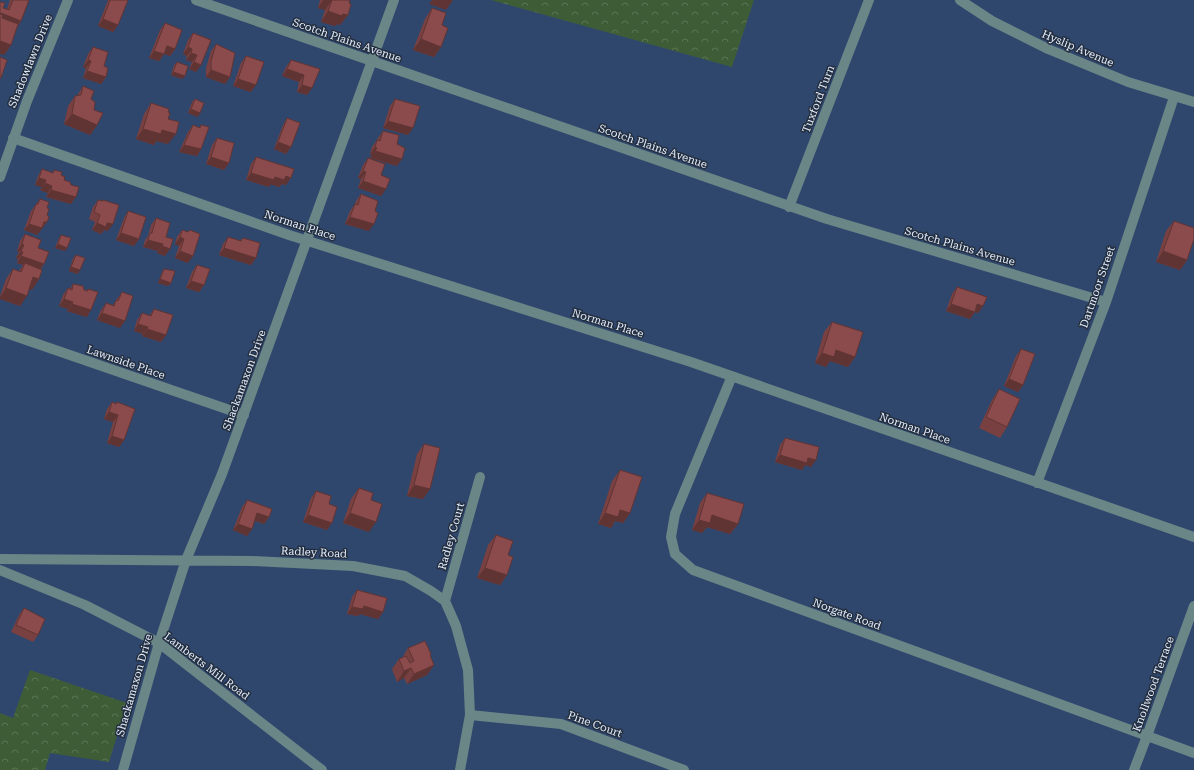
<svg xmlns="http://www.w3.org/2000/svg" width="1194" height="770" font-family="'Roboto Serif',serif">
<defs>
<pattern id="forest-crowns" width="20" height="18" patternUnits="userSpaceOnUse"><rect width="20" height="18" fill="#3e5d36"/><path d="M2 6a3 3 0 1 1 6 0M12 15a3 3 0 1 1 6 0" fill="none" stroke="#5a7554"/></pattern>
</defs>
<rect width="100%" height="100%" fill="#30476d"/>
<path fill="url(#forest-crowns)" d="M491 0H754L732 67Z
M30 670 127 703 109 762 50 753 45 770H0V713L13 718Z"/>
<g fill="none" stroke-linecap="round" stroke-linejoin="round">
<path stroke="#6a8687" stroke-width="10" d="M196 0 827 219 1106 302
M960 0 992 21 1048 49 1128 82 1194 102
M13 138 289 235 691 362 1194 537
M0 177 27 101 68 0
M789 207 869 0
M0 331 244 415
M732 376 675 514 671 537 675 554 693 570 1194 753
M1037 483 1106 302 1174 97
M0 559 252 561 353 566 405 576 431 591 445 601 456 626 468 670 470 715 460 770
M0 570 85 605 159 643 322 770
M445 601 480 477
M470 715 561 724 684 770
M123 770 159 643 186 560 222 474 394 0
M1134 770 1147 736 1194 606"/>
</g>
<path fill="#784040" d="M10 0H29L21 21 17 28 11 45 4 55 7 9Z
M108 0H128L118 25 113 32 98 26Z
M320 0H350L349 3 348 15 340 25 337 24 335 26 321 22 325 10 318 8Z
M432 8 442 25 441 47 434 57 413 50 425 19Z
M165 23 175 49 170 56 164 54 159 61 149 58 160 30Z
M193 33 211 40 196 72 189 69 192 62 186 60 187 56 183 54 188 40Z
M216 44 230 77 225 84 206 77V68L211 51Z
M93 47 104 66 106 77 101 84 83 78 86 68 83 67 88 54Z
M246 56 251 92 233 86 241 63Z
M291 60 320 69 307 95 297 92 299 82 282 76 286 67Z
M177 62 182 79 171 75 174 65Z
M83 86 91 99 97 125 90 135 64 124 68 106 75 96H77Z
M195 99 198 117 188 113 192 102Z
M395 99 408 135 383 128 390 106Z
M151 103 168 112V144L156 141 154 145 136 139 144 114Z
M287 118 291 147 286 154 274 149 283 125Z
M193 125 199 128 201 125V149L197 156 179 152 188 132Z
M383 131 397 144V166L370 158 372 155 370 154 372 147 377 140 378 138Z
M217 138 229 163 224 170 206 164 212 145Z
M256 157 286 185 282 184 279 187 271 184 269 187 246 180 251 164Z
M368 158 381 175V196L358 188 361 179 358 178 363 165Z
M42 169 52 173 54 170 61 175 64 180 71 204 46 197 48 193 40 190 42 187 35 185 38 176Z
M361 194 369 231 345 224 350 211 355 204 356 201Z
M40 199 47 208V222L37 235 24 230 31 211Z
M98 200 108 231 104 230 101 234 92 230 95 222 89 219 93 207Z
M128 211 139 239 134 246 116 240 124 218Z
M156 218 166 237 165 256 157 253 158 251 143 247 145 240 148 236 151 225Z
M1174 221 1187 260 1180 270 1156 262 1166 231Z
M182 230 188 232V263L175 258 179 246 175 244 177 237Z
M25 234 38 248 44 264 41 269 39 279 32 290 29 289 20 306 0 299V296L6 279 13 269 19 271 23 265 17 263 18 259 16 258 19 252 17 251 20 241Z
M61 235 65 251 55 248 59 238Z
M228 237 240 241 243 238 256 258 251 265 219 255 223 244Z
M76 255 78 274 69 271 73 258Z
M197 265 204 285 199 292 186 288 192 272Z
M164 269 171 283 168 286 158 283 162 272Z
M73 284 87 291 88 289 87 317 67 311 68 309 59 306 63 295 68 288 70 289Z
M957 287 983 306 978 313 975 312 970 319 946 311 952 294Z
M122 292 120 328 97 320 101 310 106 303 113 305Z
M154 309 166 335 161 342 142 336 143 334 134 331 137 320 142 313 149 316Z
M832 322 855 357 848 367 830 361 826 367 815 363 824 332Z
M1021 349 1023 385 1018 392 1004 386 1016 356Z
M999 389 1007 427 1000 438 979 428 992 400Z
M112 402 116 404 117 402 124 440 119 447 107 443 113 422 104 419 107 409Z
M785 438 811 467 805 465 802 470 775 462 780 445Z
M424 444 423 499 407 496 417 454Z
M620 470 630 513 623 523 615 521 611 528 598 524 612 481Z
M359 488 371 500 369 532 343 523 351 499Z
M316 491 329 504 327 530 303 522 311 498Z
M707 493 738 524 730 534 707 527 702 533 692 530 700 503Z
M247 500 269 517 264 524 255 521 247 536 233 530 242 507Z
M496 535 508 555 507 575 500 585 477 578 488 545Z
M357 590 383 612 378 619 360 614 358 616 347 614 352 597Z
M24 608 38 635 33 642 11 632 19 615Z
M408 648 430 656 434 665 427 675 407 684 404 678 397 682 392 669 399 659 402 658Z"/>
<path fill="#613434" d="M323 0H332L325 10 318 8Z
M432 0H453L446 10 429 4Z
M328 11 348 15 340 25 337 24 335 26 321 22Z
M1 13 21 21 16 28 0 22Z
M103 19 118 25 113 32 98 26Z
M421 39 441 47 434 57 413 50Z
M0 41 11 45 4 55 0 54Z
M167 46 175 49 170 56 162 53Z
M188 47 192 49 187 56 183 54Z
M154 51 164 54 159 61 149 58Z
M191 53 197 55 192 62 186 60Z
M88 60 91 61 86 68 83 67Z
M194 62 201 65 196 72 189 69Z
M287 69 304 75 299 82 282 76Z
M211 70 230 77 225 84 206 77Z
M87 71 106 77 101 84 83 78Z
M173 72 185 76 182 79 171 75Z
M238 79 256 85 251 92 233 86Z
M302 85 312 88 307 95 297 92Z
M191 109 200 113 198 117 188 113Z
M72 114 97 125 90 135 64 124Z
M388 121 413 128 408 135 383 128Z
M143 129 162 130 176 134 168 144 156 141 154 145 136 139Z
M278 142 291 147 286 154 274 149Z
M184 145 201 149 197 156 179 152Z
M375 147 377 148 372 155 370 154Z
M375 151 402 159 397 166 370 158Z
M211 157 229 163 224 170 206 164Z
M363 171 366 172 361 179 358 178Z
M251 173 275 177 286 176 291 178 286 185 282 184 279 187 271 184 269 187 246 180Z
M39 178 46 180 42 187 35 185Z
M363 181 386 189 381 196 358 188Z
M45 183 52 186 48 193 40 190Z
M51 190 76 197 71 204 46 197Z
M350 217 374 224 369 231 345 224Z
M47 222 37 235 24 230 29 224Z
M97 223H107L113 224 108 231 104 230 101 234 92 230Z
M121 233 139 239 134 246 116 240Z
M180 237 184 239 179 246 175 244Z
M148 240 163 244 158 251 143 247Z
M22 244 24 245 19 252 17 251Z
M58 244 67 248 65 251 55 248Z
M162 246 170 249 165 256 157 253Z
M224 248 256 258 251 265 219 255Z
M21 251 23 252 18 259 16 258Z
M180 251 193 256 188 263 175 258Z
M1163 251 1187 260 1180 270 1156 262Z
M21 256 44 264 39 271 25 263 23 265 17 263Z
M71 267 80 270 78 274 69 271Z
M33 277 39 279 32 290 26 288Z
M160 279 171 283 168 286 158 283Z
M191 281 204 285 199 292 186 288Z
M6 288 27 296 20 306 0 299V297Z
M64 299 73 302 68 309 59 306Z
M72 304 91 310 87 317 67 311Z
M951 304H977L983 306 978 313 975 312 970 319 946 311Z
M102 313 125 321 120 328 97 320Z
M138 324 148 327 143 334 134 331Z
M147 329 166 335 161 342 142 336Z
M836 350 855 357 848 367 830 361 826 367 815 363 822 353Z
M1009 379 1023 385 1018 392 1004 386Z
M109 412 118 415 113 422 104 419Z
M112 436 124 440 119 447 107 443Z
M780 455 808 458 816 460 811 467 805 465 802 470 775 462Z
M414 485 430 489 423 499 407 496Z
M620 510 630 513 623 523 615 521 611 528 598 524 605 513Z
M257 513 269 517 264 524 253 520Z
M350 513 376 522 369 532 343 523Z
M308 515 332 523 327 530 303 522Z
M712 515 738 524 730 534 707 527 702 533 692 530 699 520Z
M238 524 252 529 247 536 233 530Z
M485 568 507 575 500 585 477 578Z
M364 606 383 612 378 619 360 614 358 616 347 614 352 607Z
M434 665 427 675 407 684 414 674Z
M411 668 404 678 397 682 404 671Z"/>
<path fill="#8b4a4b" stroke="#613434" d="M13 0H29L21 21 1 13 0 14V2L5 3 3 8 9 10Z
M110 0H128L118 25 103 19Z
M332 0H350L349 3 351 4 348 15 343 14 342 16 328 11Z
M432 8 446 13 442 25 448 28 441 47 421 39Z
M0 14 3 15 2 18 18 24 11 45 0 41Z
M165 23 182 30 175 49 167 46 164 54 154 51Z
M193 33 211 40 201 65 194 62 197 55 191 53 192 49 188 47Z
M216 44 235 53 230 77 211 70V61Z
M93 47 108 52 104 66 108 68 106 77 87 71 91 61 88 60Z
M246 56 264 62 256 85 238 79Z
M0 57 7 60 1 78H0Z
M291 60 320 69 312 88 302 85 304 75 287 69Z
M177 62 188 66 185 76 173 72Z
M83 86 94 91 91 99 95 102 94 110 103 113 97 125 72 114 75 96 81 95Z
M195 99 204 103 200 113 191 109Z
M395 99 420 106 413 128 388 121Z
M151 103 169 109 168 112 170 113 168 119 179 122 176 134 162 130 161 134 143 129Z
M287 118 300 123 291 147 278 142Z
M193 125 200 128 201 125 209 127 201 149 184 145Z
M383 131 399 135 397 144 405 148 402 159 375 151 377 148 375 147 377 140 380 141Z
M217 138 234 143 229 163 211 157Z
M256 157 294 169 291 178 286 176 284 180 275 177 274 180 251 173Z
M368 158 385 164 381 175 390 179 386 189 363 181 366 172 363 171Z
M42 169 53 173 54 170 62 172 61 175 65 177 64 180 70 182 71 185 79 187 76 197 51 190 52 186 45 183 46 180 39 178Z
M361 194 378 201 375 211 378 213 374 224 350 217 355 204 358 205Z
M40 199 49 202 47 208 49 209 47 215 49 217 47 222H44L42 228 29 224 36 204H38Z
M98 200 103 201V200L119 205 113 224 107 223 106 227 97 223 100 215 94 212Z
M128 211 146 217 139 239 121 233Z
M156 218 170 223 166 237 173 239 170 249 162 246 163 244 148 240 150 233H152Z
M1174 221 1194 228V239L1187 260 1163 251Z
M182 230 188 232 190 230 200 234 193 256 180 251 184 239 180 237Z
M25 234 41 240 38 248 49 252 44 264 21 256 23 252 21 251 24 245 22 244Z
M61 235 71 238 67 248 58 244Z
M228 237 241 241 243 238 260 243 256 258 224 248Z
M76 255 85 258 80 270 71 267Z
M25 263 42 270 39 279 33 277 27 296 6 288 13 269 21 272Z
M197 265 210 269 204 285 191 281Z
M164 269 175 271 171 283 160 279Z
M73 284 83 286 84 290 88 291V289L98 292 91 310 72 304 73 302 64 299 68 288 72 290Z
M957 287 987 297 983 306 977 304 975 312 951 304Z
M122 292 133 296 125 321 102 313 106 303 114 306 116 300 118 301Z
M154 309 173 315 166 335 147 329 148 327 138 324 142 313 151 316Z
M832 322 863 332 855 357 836 350 834 357 822 353Z
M1021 349 1035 354 1023 385 1009 379Z
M999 389 1020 399 1007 427 986 417Z
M112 402 116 404 117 402 135 409 124 440 112 436 118 415 109 412Z
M785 438 819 447 816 460 808 458 807 463 780 455Z
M424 444 440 448 430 489 414 485Z
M620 470 642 477 630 513 620 510 618 517 605 513Z
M359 488 373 493 371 500 382 504 376 522 350 513Z
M316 491 331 496 329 504 337 507 332 523 308 515Z
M707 493 744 504 738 524 712 515 710 523 699 520Z
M247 500 272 509 269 517 257 513 252 529 238 524Z
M496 535 513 541 508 555 513 557 507 575 485 568Z
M357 590 387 598 383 612 364 606 363 609 352 607Z
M24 608 45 619 38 635 16 625Z
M425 641 431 654 430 655 434 665 414 674 411 668 404 671 399 659 406 656 410 663 414 661 408 648Z"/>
<g text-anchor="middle" stroke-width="3" stroke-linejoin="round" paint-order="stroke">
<g font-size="11" fill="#e4edfb" stroke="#232e3f">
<text transform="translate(347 40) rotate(19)" y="4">Scotch Plains Avenue</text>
<text transform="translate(1078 48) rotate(23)" y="4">Hyslip Avenue</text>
<text transform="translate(30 61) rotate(-68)" y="4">Shadowlawn Drive</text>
<text transform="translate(818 99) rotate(-69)" y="4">Tuxford Turn</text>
<text transform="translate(653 146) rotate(19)" y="4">Scotch Plains Avenue</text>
<text transform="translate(300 225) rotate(18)" y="4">Norman Place</text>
<text transform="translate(960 246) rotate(16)" y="4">Scotch Plains Avenue</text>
<text transform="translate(1097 287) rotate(-71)" y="4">Dartmoor Street</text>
<text transform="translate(608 323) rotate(17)" y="4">Norman Place</text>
<text transform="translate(126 362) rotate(19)" y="4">Lawnside Place</text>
<text transform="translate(244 380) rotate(-70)" y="4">Shackamaxon Drive</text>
<text transform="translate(915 428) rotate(19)" y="4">Norman Place</text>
<text transform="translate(451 536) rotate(-74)" y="4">Radley Court</text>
<text transform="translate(314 552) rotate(3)" y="4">Radley Road</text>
<text transform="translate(847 614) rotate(20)" y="4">Norgate Road</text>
<text transform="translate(207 666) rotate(37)" y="4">Lamberts Mill Road</text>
<text transform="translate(1153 684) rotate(-70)" y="4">Knollwood Terrace</text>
<text transform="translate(134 685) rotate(-74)" y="4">Shackamaxon Drive</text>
<text transform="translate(595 724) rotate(20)" y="4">Pine Court</text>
</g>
</g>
</svg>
